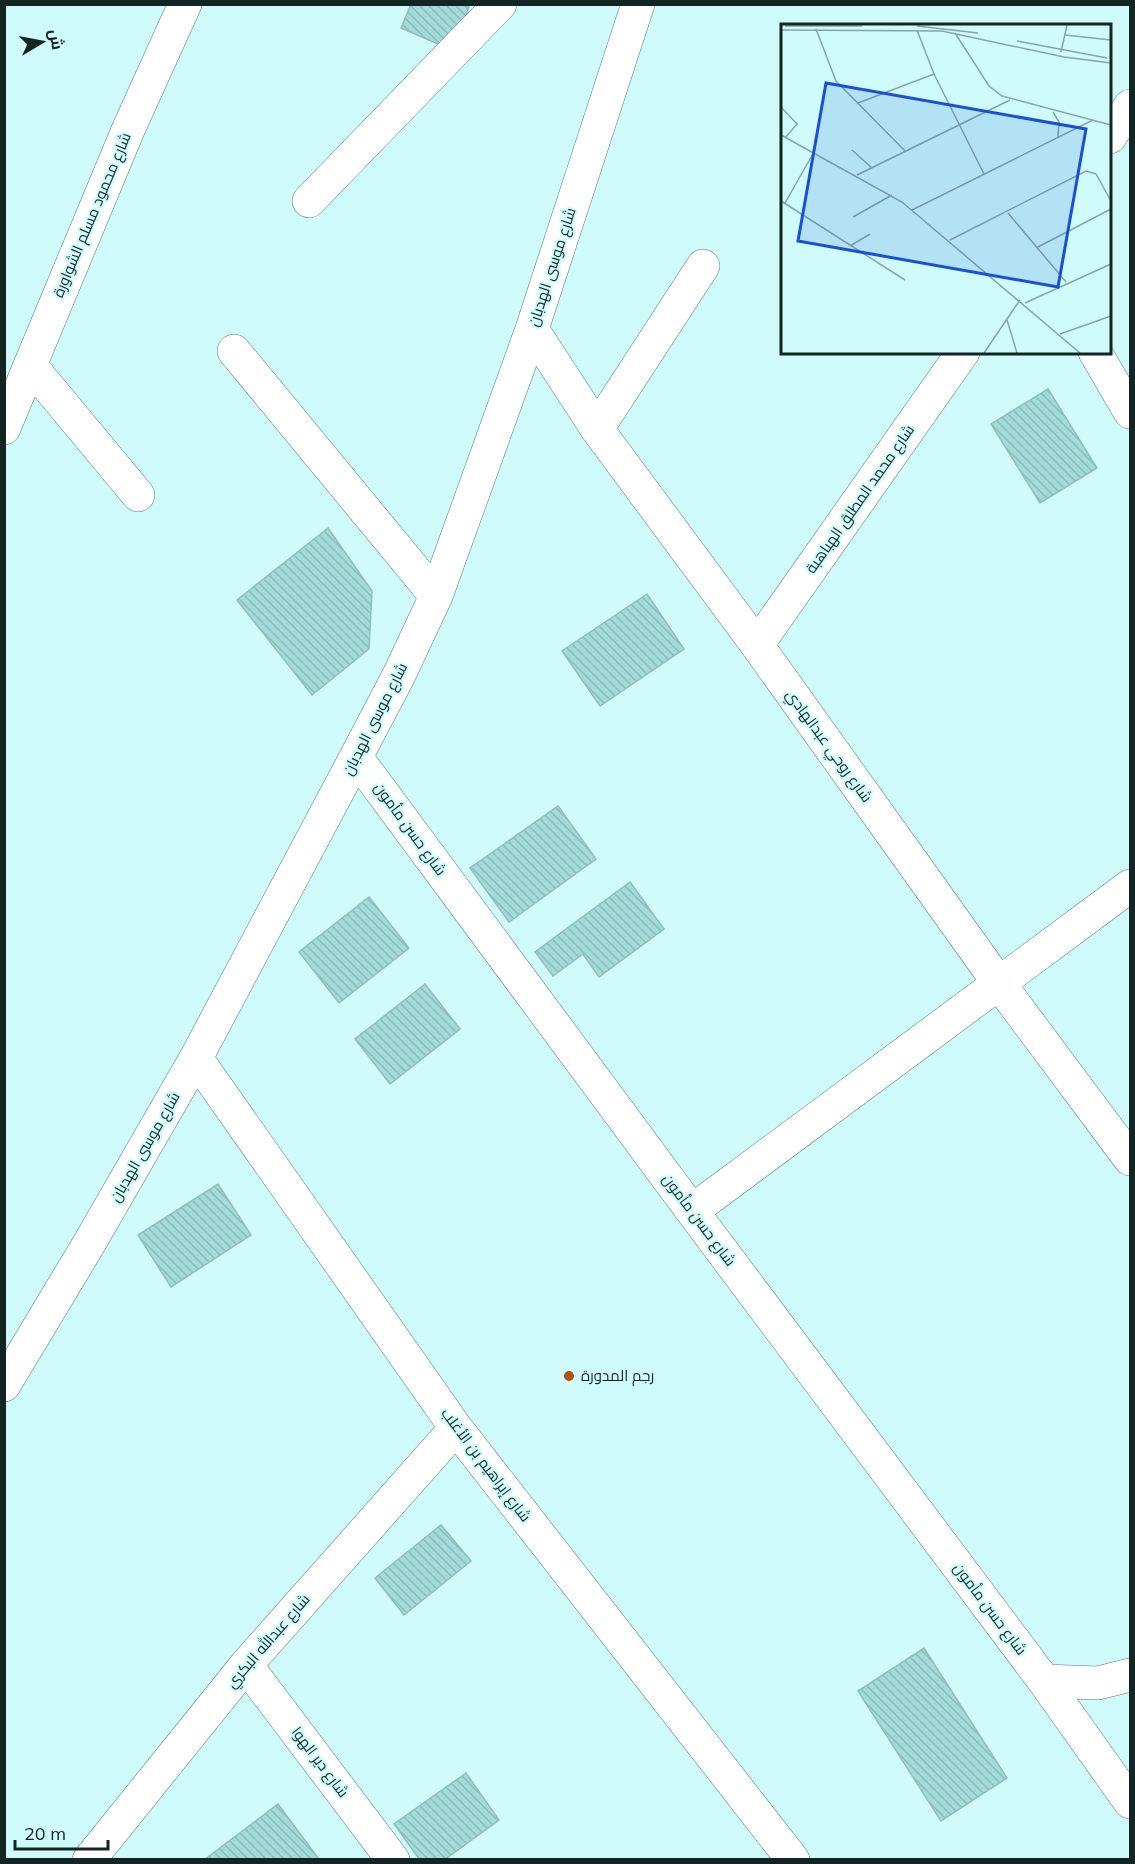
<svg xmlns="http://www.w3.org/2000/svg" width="1135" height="1864" font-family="Mulish,Cairo,sans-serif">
<defs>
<pattern id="building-back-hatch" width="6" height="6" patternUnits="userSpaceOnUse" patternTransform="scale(1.5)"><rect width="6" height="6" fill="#a3dbda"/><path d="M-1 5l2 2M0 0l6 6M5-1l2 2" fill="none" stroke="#8bbcbb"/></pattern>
</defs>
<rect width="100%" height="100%" fill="#cffcfb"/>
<path fill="url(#building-back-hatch)" stroke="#91bdbc" stroke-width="1.5" d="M411 4H463L469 7 452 50 401 28Z
M1048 389 1097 468 1040 503 991 424Z
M328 528 372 591 369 649 312 695 237 600Z
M647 594 684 649 600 706 562 651Z
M558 806 596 859 509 922 470 868Z
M630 882 664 929 599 977 583 954 553 976 535 952Z
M369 897 409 948 339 1003 299 952Z
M425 984 460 1029 390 1084 355 1039Z
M218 1184 251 1235 171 1287 138 1235Z
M441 1525 471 1561 404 1615 375 1578Z
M924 1648 1007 1778 941 1821 858 1691Z
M466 1773 499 1820 444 1860H420L394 1824Z
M278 1804 318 1858 316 1860H204Z"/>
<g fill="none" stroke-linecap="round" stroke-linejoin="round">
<defs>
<path id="minor" d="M1110 137 1130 106
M309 201 500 4
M532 329 597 429 757 645 998 982 1130 1159
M234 351 436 596
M1095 352 1130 412
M30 365 138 495
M4 428 128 130 185 4
M597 429 703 266
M757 645 963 352
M356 757 692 1211 1044 1681 1130 1802
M196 1058 456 1428 793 1860
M692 1211 1130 886
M4 1385 90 1242 196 1058 356 757 399 675 436 596 532 329 638 4
M246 1665 393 1860
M1044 1681 1098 1683 1130 1675
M89 1860 246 1665 456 1428"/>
</defs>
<use href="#minor" stroke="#517b7a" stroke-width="34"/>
<use href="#minor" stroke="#fff" stroke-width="33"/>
</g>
<circle fill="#b3520e" stroke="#cffcfb" stroke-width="2" cx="569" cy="1376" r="6"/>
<g text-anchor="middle" stroke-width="4.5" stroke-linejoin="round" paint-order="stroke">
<g font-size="15" fill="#132424" stroke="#cffcfb">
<text transform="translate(92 215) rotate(-67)" y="5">شارع محمود مسلم الشواورة</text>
<text transform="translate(552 267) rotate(-72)" y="5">شارع موسى الهدبان</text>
<text transform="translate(860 499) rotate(-55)" y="5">شارع محمد المطلق الهباهبة</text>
<text transform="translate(375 719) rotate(-63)" y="5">شارع موسى الهدبان</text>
<text transform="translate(829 746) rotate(54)" y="5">شارع روحي عبدالهادي</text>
<text transform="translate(410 829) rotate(54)" y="5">شارع حسن مأمون</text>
<text transform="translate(145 1147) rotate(-60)" y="5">شارع موسى الهدبان</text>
<text transform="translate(699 1220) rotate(53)" y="5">شارع حسن مأمون</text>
<text transform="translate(486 1465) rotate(53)" y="5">شارع إبراهيم بن الأغلب</text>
<text transform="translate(990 1609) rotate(53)" y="5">شارع حسن مأمون</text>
<text transform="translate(268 1641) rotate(-49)" y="5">شارع عبدالله البكري</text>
<text transform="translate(320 1762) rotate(53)" y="5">شارع دير الهوا</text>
</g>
<g font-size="15" fill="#132424" stroke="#cffcfb" text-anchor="start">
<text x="581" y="1381">رجم المدورة</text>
</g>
</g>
<g transform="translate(781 24)">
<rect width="330" height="330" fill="#cffcfb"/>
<path fill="none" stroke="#84a6a5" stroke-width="1.5" d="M4 2H81M136 2 197 9M35 5 55 57 125 128M0 6 161 7 283 33 330 39M136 6 153 50 203 150M174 9 208 62 221 72 330 101M284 11 330 16M236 17 326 34M280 28 286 1M77 79 153 50M0 83 16 100 5 113M272 88 278 98 277 113M0 111 121 178 299 329M71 126 91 144M76 151 229 76M0 177 124 256M4 179 33 128M131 186 312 96M227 189 285 258M72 193 111 171M169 216 305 147 315 150 330 177M69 222 89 210M255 224 330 185M244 279 330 240M226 296 236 329M279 310 330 292M203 329 239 276"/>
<path fill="#1d4ed8" fill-opacity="0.15" stroke="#1d4ed8" stroke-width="3" d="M45 59 305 105 277 263 17 217Z"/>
<rect width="330" height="330" fill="none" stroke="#132424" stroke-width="3"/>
</g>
<rect width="1135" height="1864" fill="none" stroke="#132424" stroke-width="12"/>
<g transform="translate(42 42) rotate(80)" stroke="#cffcfb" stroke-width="4.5" paint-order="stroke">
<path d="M0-4.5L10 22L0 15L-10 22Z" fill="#132424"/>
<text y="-9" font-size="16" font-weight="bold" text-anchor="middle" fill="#132424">ش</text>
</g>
<path d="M15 1840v9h93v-9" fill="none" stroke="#132424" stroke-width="3"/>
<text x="24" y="1840" font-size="18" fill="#132424" stroke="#cffcfb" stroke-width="4.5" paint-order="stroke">20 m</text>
</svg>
